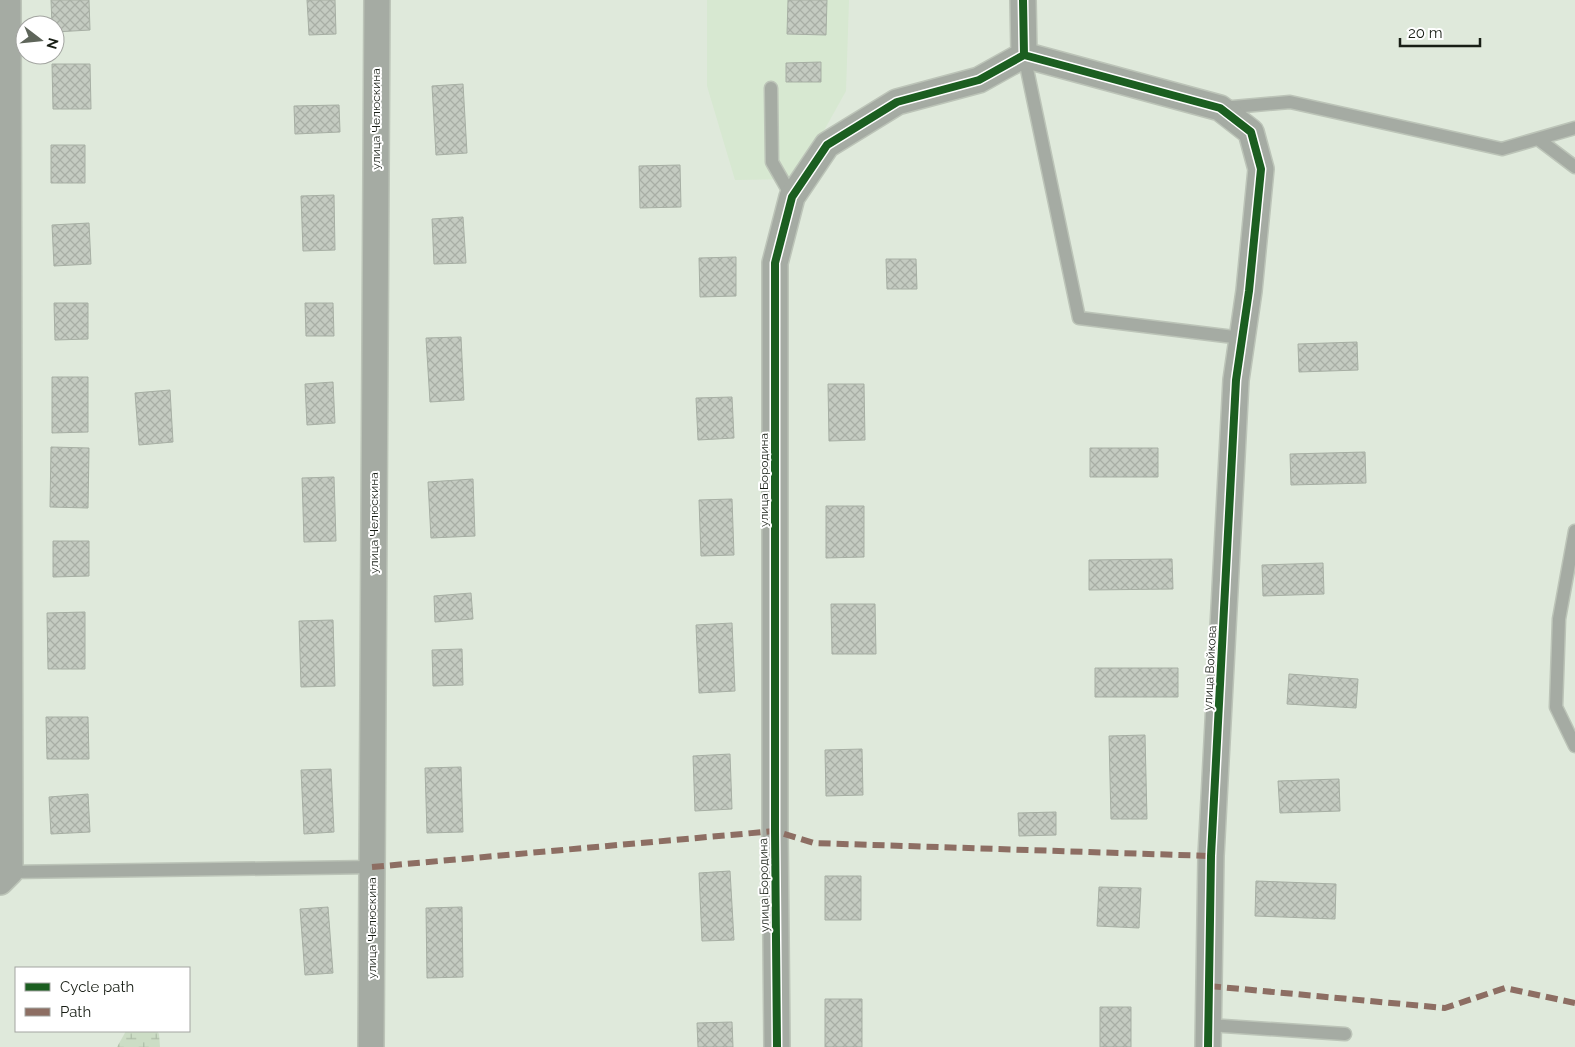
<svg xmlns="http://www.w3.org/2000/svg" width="1575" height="1047" font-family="Raleway,sans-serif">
<defs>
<pattern id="wetland-marsh" width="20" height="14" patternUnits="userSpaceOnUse" patternTransform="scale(1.25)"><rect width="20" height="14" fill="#ccddc5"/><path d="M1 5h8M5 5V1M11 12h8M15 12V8" fill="none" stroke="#aebda8"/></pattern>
<pattern id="building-cross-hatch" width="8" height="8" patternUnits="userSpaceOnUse" patternTransform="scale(1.25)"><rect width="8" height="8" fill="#c4cbc1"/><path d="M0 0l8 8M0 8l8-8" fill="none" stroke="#a8aea5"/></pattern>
</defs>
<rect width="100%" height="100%" fill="#dfe9db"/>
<path fill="#d7e8d1" d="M707 0H849L846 91 797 179 735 180 707 86Z"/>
<path fill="url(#wetland-marsh)" d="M126 1031H157L159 1034 160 1047H117Z"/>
<path fill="url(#building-cross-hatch)" stroke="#a7afa4" d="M51 0H89L90 30 55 32V25H52Z
M307 0H335L336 34 309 35Z
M788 0H827L826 35 787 34Z
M821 62V82H786V63Z
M52 64H90L91 109H53Z
M463 84 467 153 436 155 432 86Z
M339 105 340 132 295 134 294 106Z
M51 145H85V183H51Z
M680 165 681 207 640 208 639 166Z
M334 195 335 250 303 251 301 196Z
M463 217 466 263 434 264 432 219Z
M89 223 91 264 54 266 52 225Z
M736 257V296L700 297 699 258Z
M886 259H916L917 289H887Z
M54 303H88V339L55 340Z
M305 303H333L334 336H306Z
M461 337 464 400 430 402 426 338Z
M1357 342 1358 370 1299 372 1298 344Z
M52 377H88V432L52 433Z
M333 382 335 423 307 425 305 384Z
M828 384H864L865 440 829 441Z
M170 390 173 442 139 445 135 393Z
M732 397 734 438 698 440 696 398Z
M51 447 89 448 88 508 50 507Z
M1090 448H1158V477H1090Z
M1365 452 1366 483 1291 485 1290 454Z
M334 477 336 541 304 542 302 478Z
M473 479 475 536 431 538 428 482Z
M732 499 734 555 701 556 699 500Z
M826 506H864V557L826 558Z
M53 541H89V576L53 577Z
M1172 559 1173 589 1089 590V560Z
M1323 563 1324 594 1263 596 1262 565Z
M471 593 473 619 435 622 434 596Z
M831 604H875L876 654H832Z
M85 612V669H48L47 613Z
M333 620 335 686 301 687 299 621Z
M732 623 735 691 699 693 696 625Z
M462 649 463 685 433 686 432 650Z
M1095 668H1178V697H1095Z
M1289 674 1358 679 1356 708 1287 704Z
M46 717H88L89 759H47Z
M1145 735 1147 819H1111L1109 736Z
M862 749 863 795 826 796 825 750Z
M730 754 732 809 695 811 693 756Z
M461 767 463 832 427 833 425 768Z
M331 769 334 832 304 834 301 770Z
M1339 779 1340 811 1280 813 1278 781Z
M88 794 90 832 51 834 49 797Z
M1056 812V835L1019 836 1018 813Z
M730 871 734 940 702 941 699 873Z
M825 876H861V920H825Z
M1256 881 1336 884 1335 919 1255 916Z
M1099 887 1141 888 1139 928 1097 926Z
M328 907 333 973 305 975 300 909Z
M462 907 463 977 427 978 426 908Z
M825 999H862V1047H825Z
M1100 1007H1131V1047H1100Z
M732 1022 733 1047H698L697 1023Z"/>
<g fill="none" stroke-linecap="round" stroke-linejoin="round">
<defs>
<path id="service" d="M1024 55 1079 318 1242 338
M771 88 772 162 792 197
M1222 108 1290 102 1502 149 1575 128
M1538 139 1575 167
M1575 531 1559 619 1556 707 1575 746
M10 872 372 867
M1209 1025 1345 1034"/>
<path id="minor" d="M1023 0 1024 55 1220 108 1251 132 1261 169 1249 291 1236 380 1211 856 1208 1047
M0 882 10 872 8 0
M371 1047 377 0
M777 1047 775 831V263L792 197 827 145 897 102 979 80 1024 55"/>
</defs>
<use href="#service" stroke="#bcc4b8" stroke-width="15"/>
<use href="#minor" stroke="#bcc4b8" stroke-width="28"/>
<use href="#service" stroke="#a5aba3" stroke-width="12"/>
<use href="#minor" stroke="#a5aba3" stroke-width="25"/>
<path stroke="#8d6e63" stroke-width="6" stroke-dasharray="12 6" stroke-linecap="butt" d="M372 867 775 831 814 843 1211 856
M1209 986 1445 1008 1505 988 1575 1003"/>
<defs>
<path id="cycleway" d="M1023 0 1024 55 1220 108 1251 132 1261 169 1249 291 1236 380 1211 856 1208 1047
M777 1047 775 831V263L792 197 827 145 897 102 979 80 1024 55"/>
</defs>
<use href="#cycleway" stroke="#fff" stroke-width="11"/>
<use href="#cycleway" stroke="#1b5e20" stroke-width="8"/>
</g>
<g text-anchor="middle" stroke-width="4" stroke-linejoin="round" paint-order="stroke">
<g font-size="12" fill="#181e15" stroke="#fff">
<text transform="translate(376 119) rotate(-90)" y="4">улица Челюскина</text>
<text transform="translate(764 480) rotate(-90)" y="4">улица Бородина</text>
<text transform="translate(374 523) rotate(-90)" y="4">улица Челюскина</text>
<text transform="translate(1210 668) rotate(-87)" y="4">улица Войкова</text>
<text transform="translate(764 885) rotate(-91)" y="4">улица Бородина</text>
<text transform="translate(372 928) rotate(-90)" y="4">улица Челюскина</text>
</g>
</g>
<rect x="15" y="967" width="175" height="65" fill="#ffffff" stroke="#a3a5a1"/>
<rect x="25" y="983" width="25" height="8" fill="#1b5e20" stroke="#a3a5a1"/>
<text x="60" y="992" font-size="15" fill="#181e15">Cycle path</text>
<rect x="25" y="1008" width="25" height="8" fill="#8d6e63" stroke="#a3a5a1"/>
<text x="60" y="1017" font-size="15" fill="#181e15">Path</text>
<g transform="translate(40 40) rotate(106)"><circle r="24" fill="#ffffff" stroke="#a3a5a1"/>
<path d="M0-4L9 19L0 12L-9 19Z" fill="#5e655a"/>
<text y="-8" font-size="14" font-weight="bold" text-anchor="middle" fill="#181e15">N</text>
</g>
<path d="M1400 38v8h80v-8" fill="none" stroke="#181e15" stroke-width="2.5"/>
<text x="1408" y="38" font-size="15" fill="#181e15" stroke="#ffffff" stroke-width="4" paint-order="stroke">20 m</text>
</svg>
